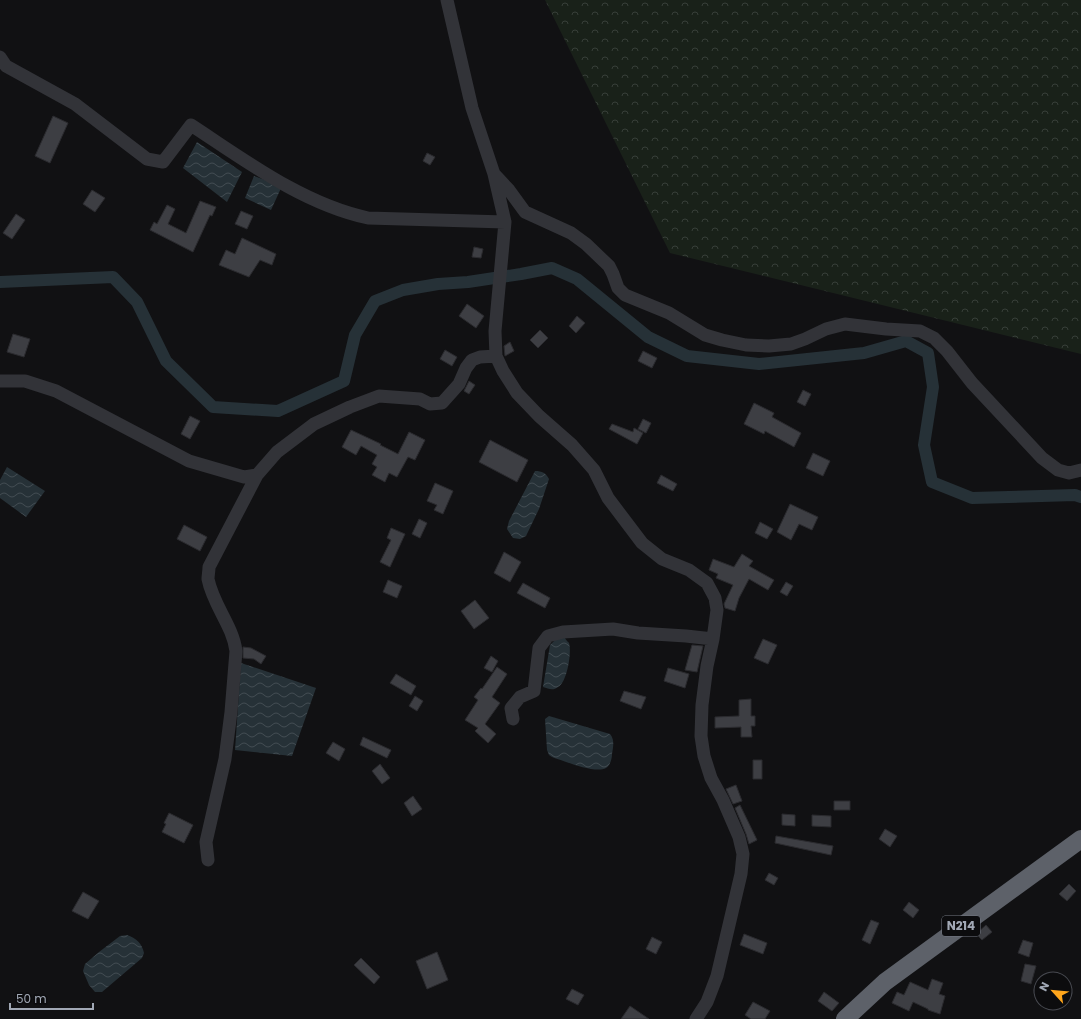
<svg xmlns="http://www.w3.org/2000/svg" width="1081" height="1019" font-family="Poppins,sans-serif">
<defs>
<pattern id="forest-crowns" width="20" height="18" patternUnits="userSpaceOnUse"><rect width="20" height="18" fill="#192119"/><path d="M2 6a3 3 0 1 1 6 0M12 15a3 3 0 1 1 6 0" fill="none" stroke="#373e38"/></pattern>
<pattern id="water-waves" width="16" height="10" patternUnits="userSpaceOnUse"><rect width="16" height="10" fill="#263137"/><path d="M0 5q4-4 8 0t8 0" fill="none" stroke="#424c52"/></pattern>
</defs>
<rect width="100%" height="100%" fill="#111113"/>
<path fill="url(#forest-crowns)" d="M545 0H1081V354L670 253Z"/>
<path fill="url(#water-waves)" d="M197 142 242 172 227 202 183 168Z
M254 176 282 186 271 210 245 198Z
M7 467 45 491 26 517 0 498V480Z
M535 471C542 471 546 473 549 479L539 509 526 536 520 539 513 538 507 529 509 521Z
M557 638H565C565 639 569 643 569 643 572 652 567 683 558 687 553 691 549 689 543 687L550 645Z
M241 663 316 688 292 756 235 750Z
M549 716 610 734C615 740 613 747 612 754 612 759 610 766 606 768 595 774 564 761 552 757L549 755 547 750 545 719Z
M127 935C136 938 142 943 144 953L142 958 102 992H95L89 985 83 971 85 964 99 952 120 936Z"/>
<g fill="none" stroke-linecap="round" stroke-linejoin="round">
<path stroke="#263137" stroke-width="12" d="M0 282 113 277 137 302 166 361 213 407 278 411 344 381 355 335 375 301 403 290 438 284 468 282 521 274 552 268 577 279 648 337 687 356 759 364 864 353 906 341 928 353 933 387 924 445 932 482 972 498 1075 495 1081 497"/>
</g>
<path fill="#3d3e43" stroke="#2b2b2f" d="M53 116 68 123 50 163 35 156Z
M427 153 435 157 430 165 423 161Z
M92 190 105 198 95 212 83 204Z
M200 201 216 207 212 216 210 215 193 252 150 230 154 222 157 224 167 205 175 209 168 224 186 233Z
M241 211 253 216 247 229 235 224Z
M16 214 25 220 12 239 3 233Z
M242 238 276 254 272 265 260 260 249 277 219 265 226 250 235 254Z
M474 247 483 249 481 258 472 257Z
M467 304 484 316 476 328 459 316Z
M577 316 585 323 576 333 569 326Z
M540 330 548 338 538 348 530 340Z
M13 334 30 339 24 357 7 352Z
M510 342 514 351 505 356 504 346Z
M445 350 457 357 452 366 440 359Z
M643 351 657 358 652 368 638 361Z
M469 381 475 385 469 394 464 391Z
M803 390 811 394 805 406 797 402Z
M754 403 774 413 772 417 801 433 794 447 765 431 764 434 744 424Z
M190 416 200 421 190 439 181 434Z
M643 419 651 423 646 433 638 429Z
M612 424 633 432 634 428 643 433 637 444 609 429Z
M351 430 381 444 380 445 398 454 409 432 425 440 415 460 408 457 397 477 389 473 385 482 372 475 377 467 372 464 377 455 361 446 356 455 342 447Z
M490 440 528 460 517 482 479 462Z
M813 453 830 461 823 476 806 468Z
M661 475 677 484 673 491 657 483Z
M435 483 453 491 443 514 434 510 437 505 427 501Z
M790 504 818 517 812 530 799 524 791 540 777 532Z
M419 519 427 523 420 538 412 534Z
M760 522 773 529 767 539 755 533Z
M184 525 207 537 200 551 177 539Z
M391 528 405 534 390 567 380 562 391 540 387 538Z
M504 552 521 562 510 582 494 573Z
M742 554 753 561 749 566 774 580 768 590 749 579 739 598 735 611 725 608 724 604 733 585 716 578 718 574 709 570 713 559 734 567Z
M388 580 402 586 397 598 383 592Z
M786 582 793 586 787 596 780 592Z
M523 583 550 598 545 608 517 593Z
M475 600 489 618 474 629 461 611Z
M763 639 777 645 768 664 754 658Z
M692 645 703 646 697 672 685 670Z
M243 647 251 648 266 656 261 664 254 659 243 658Z
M491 656 498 661 492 672 484 668Z
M497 667 507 674 492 697 500 703 485 724 496 734 488 743 475 731 478 728 465 720 478 700 474 697 481 688 482 689Z
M668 668 689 674 685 688 664 681Z
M396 674 416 686 411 695 390 683Z
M624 691 646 697 641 709 620 701Z
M415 696 423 701 417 711 409 706Z
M751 699V716H755V726H751L752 737H741V727L715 728V717L739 716V700Z
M363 737 391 750 387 758 360 745Z
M333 742 345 749 339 761 326 753Z
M753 760H762V779H753Z
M380 764 390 778 382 784 372 771Z
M736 785 742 801 733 804 726 789Z
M413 796 422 809 412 816 404 803Z
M834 801H850V810H834Z
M740 805 757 840 749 844 746 834 735 808Z
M169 813 193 825 184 843 162 832 166 824 164 823Z
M782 814 795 815V826L782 825Z
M812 815 831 816V827L812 826Z
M885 829 897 836 890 847 879 839Z
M776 836 833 846 831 855 775 843Z
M769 873 778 878 774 885 765 880Z
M1069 884 1076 891 1067 901 1059 894Z
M83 892 99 901 88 919 72 911Z
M909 902 919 910 913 918 903 910Z
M871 920 879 923 870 944 862 940Z
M986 925 992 932 982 940 976 934Z
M744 934 767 943 763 954 740 945Z
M652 937 662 942 656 954 646 949Z
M1023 940 1033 943 1029 957 1018 953Z
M437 952 448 980 427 989 416 961Z
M361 958 380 977 374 984 354 965Z
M1025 964 1036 966 1031 984 1021 981Z
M932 979 943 983 939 994 945 996 940 1014 928 1010V1009L913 1002 909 1011 892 1003 897 992 904 995 910 982 928 990Z
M572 989 584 995 578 1005 566 999Z
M824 992 839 1003 832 1011 818 1001Z
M753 1002 770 1011 765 1019H751L745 1015Z
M630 1006 649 1019H621Z"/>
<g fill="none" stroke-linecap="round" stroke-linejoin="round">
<path stroke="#323338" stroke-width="13" d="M447 0 472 108 494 174 505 222 495 331 496 356 503 371 517 393 539 416 572 445 594 470 608 498 642 543 662 559 689 570 707 583 715 598 717 610 713 639 707 666 702 705 701 736 704 756 711 778 723 800 739 837 743 854 741 874 717 976 707 1002 696 1019
M0 57 6 66 75 104 147 159 163 162 191 125C246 161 303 204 368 218L505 222
M495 175 509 190 525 212 571 233 586 244 609 266 613 274 618 288 625 295 669 313 705 335 722 340 746 345 769 346 791 344 805 339 826 329 845 324 886 329 920 331 934 338 947 351 972 383 1042 458 1058 470 1069 473 1081 470
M0 381H25L56 391 189 461 244 477 257 475 277 452 314 424 350 407 379 396 420 399 430 404 442 403 459 384 466 368 472 360 480 357 496 356
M513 719 511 708 520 697 534 691 539 648 548 636 563 632 613 629 638 633 686 636 713 639
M208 860 206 842 225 759 231 712 236 651C233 626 213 605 208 579 208 576 209 571 209 567L257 475"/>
<path stroke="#5d6169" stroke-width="18" d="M845 1019 885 982 1081 839"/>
</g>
<g text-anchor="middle" stroke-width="3.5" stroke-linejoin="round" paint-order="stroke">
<rect fill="#0c0c0e" stroke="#747983" stroke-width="1" x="942" y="916" width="38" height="20" rx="3"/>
<g font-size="12" font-weight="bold" fill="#a1a8b5">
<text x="961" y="930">N214</text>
</g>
</g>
<g transform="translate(1053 991) rotate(297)"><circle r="19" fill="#0c0c0e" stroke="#484a51"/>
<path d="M0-3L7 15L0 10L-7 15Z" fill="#ffa61c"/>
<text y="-6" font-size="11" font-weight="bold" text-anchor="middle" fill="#a1a8b5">N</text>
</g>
<path d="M10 1003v6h83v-6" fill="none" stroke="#a1a8b5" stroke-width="2"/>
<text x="16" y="1003" font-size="12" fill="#a1a8b5" stroke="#0c0c0e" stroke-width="3" paint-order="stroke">50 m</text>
</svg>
